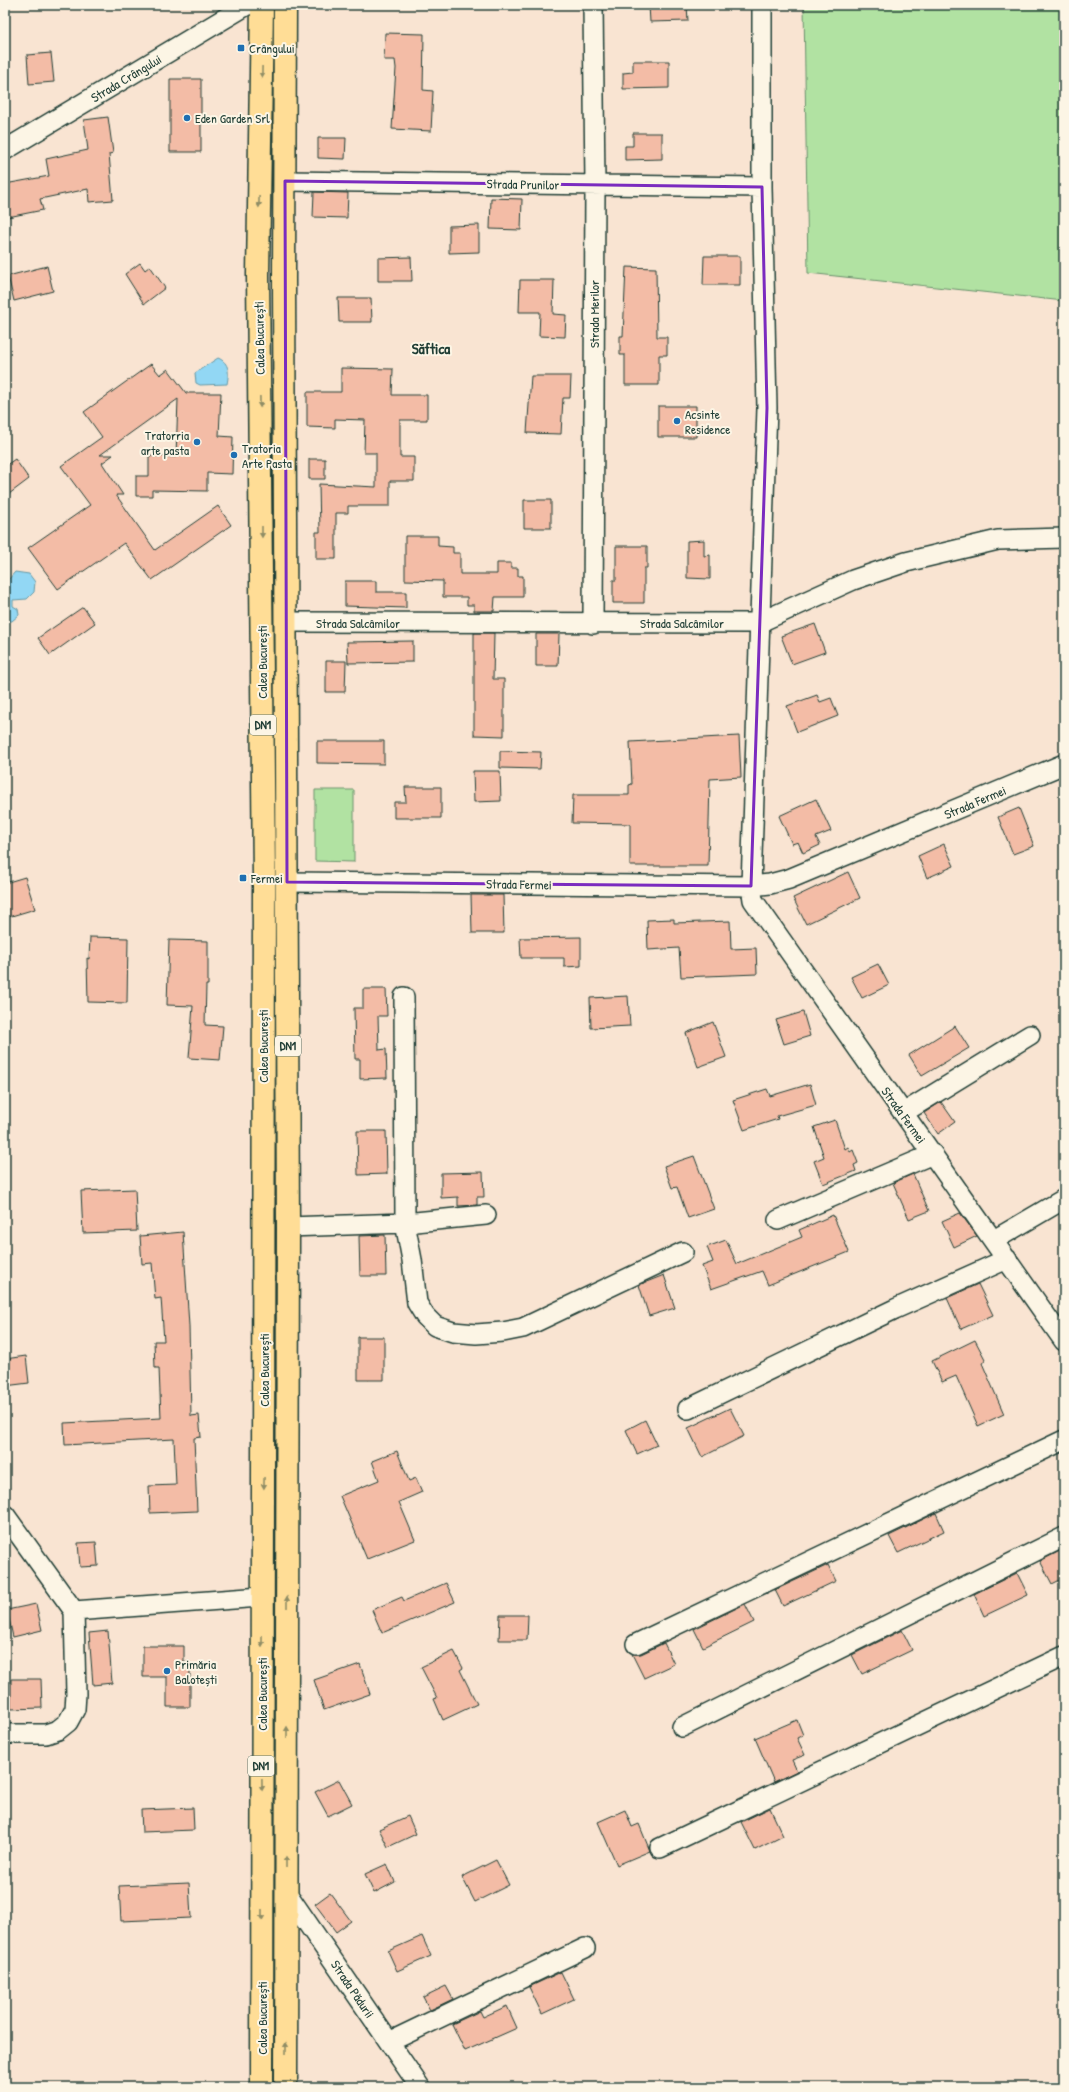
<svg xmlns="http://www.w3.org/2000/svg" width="1069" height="2092" font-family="'Patrick Hand',sans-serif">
<rect width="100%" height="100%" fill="#f9e4d2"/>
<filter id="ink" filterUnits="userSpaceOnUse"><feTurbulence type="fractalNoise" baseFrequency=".025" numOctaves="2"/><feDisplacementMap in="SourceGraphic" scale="8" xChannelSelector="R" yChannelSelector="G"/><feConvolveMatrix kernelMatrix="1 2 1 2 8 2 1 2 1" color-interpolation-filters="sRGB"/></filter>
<g filter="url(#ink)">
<path fill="#b1e2a2" stroke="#68906b" d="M804 5H1064V301L808 273Z
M315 790H354V862L315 861Z"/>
<path fill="#92d7f4" stroke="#6499a7" d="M218 358C230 363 229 373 227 384L200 385 196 383 195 373Z
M15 572 29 574 35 582 34 592 27 599 13 600V606L18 609 19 615 12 621H6L5 579 8 580Z"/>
<path fill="#f3bca6" stroke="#1f3d34" d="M649 5H687L688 21 650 22Z
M385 33 424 34 423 90 433 91 431 131 392 129 396 68 395 60H384Z
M51 53 54 82 29 84 27 55Z
M633 61H669V88L623 89V73L633 72Z
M170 79H201V152H170Z
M108 117 113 153 109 154 113 200 89 202 88 189 40 199 43 210 8 217 5 200V184L49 176 46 159 88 150 84 120Z
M633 133H662V159L625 160V146H633Z
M318 138H346L345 159 318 158Z
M314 192 348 193 347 218 313 217Z
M491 198 522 199 521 230 490 229Z
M479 225V252L449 253V226Z
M704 256H740V285H703Z
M411 257 412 281H378V258Z
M140 263 145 270 150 266 165 288 144 304 125 274Z
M47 266 53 291 14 301 8 276Z
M626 267 656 268 657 337H667V355H659V385H625V355H620V336H623Z
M520 280H554L553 314 566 315 565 337 539 336 540 312H519Z
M338 298H371L372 322H339Z
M151 364 160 375 168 369 186 393H221L219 436 233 437 232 474 207 473V491L152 490V496H136V476H149V456L176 457 178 399 100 455H113L102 463 123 495H116L155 550 218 506 231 525 152 580 124 543 58 589 28 548 90 505 61 466 102 437 84 412Z
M341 368 393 369 392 395H427V420H400V457H414V481H390V506H348V513H336V559H316V532H320L319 484 376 487V453H364L365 420 335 419V428L307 427V392H341Z
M531 376H571L570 398H563L561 434 527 433Z
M658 406H696V437H658Z
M15 459 29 479 5 497V466Z
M309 459H325V479H309Z
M524 500H551V528H524Z
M405 536H438V546L453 547V553H460V574H497V563H511V568H518V576H523V597H495L494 611H474V605H467V597H443V581L405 580Z
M704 540V556L710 555V579L687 578V541Z
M616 546H647V568H644V603H613V580H616Z
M345 581H376V592H406V608L345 606Z
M83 607 95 623 50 655 38 638Z
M815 624 825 652 792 664 781 636Z
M474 633H494L493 679H504V736L474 735Z
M536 634H559L558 666H536Z
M413 641V662L348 663 347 642Z
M326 661H346L345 692H326Z
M817 695 820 702 831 698 838 716 797 732 787 706Z
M739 736 741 777 710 779 708 866H630V824L572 823 573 795H629V785L632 784 630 742Z
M317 741H384V764L317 763Z
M500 751 541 752 540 769 500 768Z
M473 771H500L501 801 474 802Z
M405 787H441V818H394V802H406Z
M816 799 831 831 816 837 820 845 803 853 798 842 792 844 779 816Z
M1019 808 1034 846 1013 854 998 817Z
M944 844 954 866 927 878 918 856Z
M848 872 860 898 806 924 793 898Z
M25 877 35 909 5 918V883Z
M471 895H503L504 933H472Z
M674 919V923L730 921 731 949 756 948 757 974 681 977 679 948 648 950 647 920Z
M90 937 128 938 127 1003 88 1002 87 958 89 959Z
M581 937V966L564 967V958H521L520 938Z
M169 940 208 941V985H206L205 1025 223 1026 220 1060 189 1058 193 1006 167 1005Z
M878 964 889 985 862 998 851 977Z
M363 989H386L387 1016H378L379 1050 386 1049 387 1078 360 1079V1059H355L354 1008H363Z
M628 996 630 1026 591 1028 590 998Z
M803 1012 810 1036 784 1044 776 1020Z
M713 1022 726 1057 698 1067 686 1033Z
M955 1026 969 1048 922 1076 909 1055Z
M810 1084 816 1105 777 1116 778 1119 744 1130 733 1100 767 1089 770 1096Z
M941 1102 955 1122 938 1134 924 1113Z
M835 1120 845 1149 848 1147 850 1152 853 1150 858 1163 854 1165 856 1171 823 1184 814 1161 824 1157 814 1127Z
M357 1131H386L387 1174 358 1175Z
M694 1156 714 1209 688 1218 677 1187 672 1188 664 1166Z
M483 1172 484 1197H477V1205L458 1206V1197L441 1198V1173Z
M913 1174 929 1211 909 1219 893 1183Z
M135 1189 137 1231 83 1233 81 1191Z
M960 1213 977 1236 954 1247 942 1221Z
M833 1215 849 1252 768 1285 762 1271 711 1289 702 1266 713 1262 707 1247 726 1240 737 1264 802 1237 799 1230Z
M183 1232 189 1326 191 1416 199 1415 201 1437 194 1438 197 1511 150 1513 149 1486 176 1485 174 1439 65 1445 64 1423 161 1418 159 1368H155L154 1341H164L161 1298 155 1299 152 1263 142 1264 140 1236Z
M385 1235 386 1276H360L359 1236Z
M664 1275 675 1308 649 1316 639 1285Z
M978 1284 993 1315 961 1329 947 1298Z
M358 1337H384V1380H358Z
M975 1340 986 1361 982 1363 1004 1414 978 1426 956 1376 942 1382 932 1361Z
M26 1356 29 1383 5 1386V1359Z
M730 1408 744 1436 702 1457 688 1428Z
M645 1420 657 1445 637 1454 626 1430Z
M397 1451 409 1481 416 1478 422 1492 399 1502 415 1540 367 1559 340 1496 379 1480 372 1461Z
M936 1513 944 1531 898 1553 889 1536Z
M96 1542 98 1566 80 1567 78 1543Z
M1064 1549V1578L1052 1584 1040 1561Z
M828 1565 836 1581 783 1606 775 1590Z
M1017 1573 1028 1595 984 1616 974 1594Z
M446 1583 455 1602 382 1633 372 1610 402 1597 404 1601Z
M36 1604 42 1630 13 1637 7 1610Z
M745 1604 754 1622 703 1647 694 1629Z
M500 1615H528L527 1640H499Z
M902 1630 912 1650 862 1674 852 1655Z
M108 1631 112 1683 93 1685 89 1633Z
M664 1643 674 1664 644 1678 632 1654H641Z
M143 1646H184V1662H190V1707H167V1677H143Z
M454 1651 463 1668 460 1670 477 1704 443 1720 434 1699 437 1698 421 1667Z
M360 1664 370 1694 324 1710 314 1680Z
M11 1679H41L42 1708 11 1709Z
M797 1720 803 1735 797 1738 805 1755 792 1760 797 1771 774 1782 755 1738Z
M339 1780 352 1804 328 1816 315 1792Z
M193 1808 194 1830 142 1832 141 1810Z
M770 1808 783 1836 755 1850 741 1822Z
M625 1810 632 1827 639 1824 650 1851 617 1865 598 1822Z
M408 1816 416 1834 388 1847 379 1829Z
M496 1860 509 1885 475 1902 462 1877Z
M387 1864 395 1882 374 1893 365 1874Z
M189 1883 191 1918 121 1921 119 1886Z
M330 1893 351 1921 336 1932 315 1904Z
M422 1936 431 1956 397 1971 388 1951Z
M561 1972 574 1999 542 2014 529 1987Z
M446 1986 453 1999 430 2010 423 1997Z
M507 2006 517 2028 465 2051 452 2024 480 2011 483 2017Z"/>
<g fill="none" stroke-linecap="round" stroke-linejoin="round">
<defs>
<path id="minor" d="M593 5 595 185 593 624
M762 5V187L767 408 751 886 753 900 1064 1341
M5 150 247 5
M285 181 762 187
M285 622 758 623 853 580 906 562 998 540 1064 538
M287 882 751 886 770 884 789 879 1064 764
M404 997 405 1223 412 1260 417 1303 425 1316 435 1326 453 1332 476 1334 503 1332 523 1328 683 1252
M903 1113 1030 1035
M778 1220 933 1154
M288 1227 405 1223 486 1215
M994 1240 1064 1199
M688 1409 895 1309 1007 1259
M5 1515 74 1611 76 1694 75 1709 68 1722 58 1730 46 1734H5
M74 1611 262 1597
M636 1644 1064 1440
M682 1727 1064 1537
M660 1848 1064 1656
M286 1892 420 2087
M389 2042 585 1948"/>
<path id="trunk" d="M285 5 284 279 288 1227 286 2087
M262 2087 264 880 258 275 262 5"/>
</defs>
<use href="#minor" stroke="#1f3d34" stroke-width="22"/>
<use href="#trunk" stroke="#1f3d34" stroke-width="25"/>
<use href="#minor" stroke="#fcf5e5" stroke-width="19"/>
<use href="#trunk" stroke="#ffdd96" stroke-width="22"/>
</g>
<defs><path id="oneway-solid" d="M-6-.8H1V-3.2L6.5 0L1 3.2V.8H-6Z"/></defs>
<g fill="#8f8d65">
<use href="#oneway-solid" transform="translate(262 72) rotate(91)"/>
<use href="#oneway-solid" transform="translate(259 202) rotate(91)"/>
<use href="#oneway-solid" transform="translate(260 402) rotate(89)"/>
<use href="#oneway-solid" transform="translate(262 532) rotate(90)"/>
<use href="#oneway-solid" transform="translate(264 1483) rotate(91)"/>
<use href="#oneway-solid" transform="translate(287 1602) rotate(-90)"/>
<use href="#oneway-solid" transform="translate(262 1641) rotate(90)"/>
<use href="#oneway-solid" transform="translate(287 1732) rotate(-90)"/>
<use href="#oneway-solid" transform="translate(262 1785) rotate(89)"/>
<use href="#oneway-solid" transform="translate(286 1862) rotate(-90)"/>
<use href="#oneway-solid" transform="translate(262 1915) rotate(90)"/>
<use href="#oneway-solid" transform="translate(286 2048) rotate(-90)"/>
</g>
</g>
<path fill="none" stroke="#7b2cbf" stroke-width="3" stroke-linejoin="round" d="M285 181 762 187 767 408 751 886 287 882Z"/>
<g fill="#1f6fb2" stroke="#fcf5e5" stroke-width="1.5">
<rect x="237" y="44" width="8" height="8" rx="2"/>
<circle cx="187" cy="118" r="4"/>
<circle cx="677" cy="421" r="4"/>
<circle cx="197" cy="442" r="4"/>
<circle cx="234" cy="455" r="4"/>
<rect x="239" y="874" width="8" height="8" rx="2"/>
<circle cx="167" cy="1671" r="4"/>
</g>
<g text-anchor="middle" stroke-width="4" stroke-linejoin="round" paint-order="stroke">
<g fill="#fcf5e5" stroke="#617469" stroke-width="1">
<rect x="250" y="715" width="26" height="20" rx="3"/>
<rect x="275" y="1036" width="26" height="20" rx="3"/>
<rect x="248" y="1756" width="26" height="20" rx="3"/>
</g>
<g font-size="12" font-weight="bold" fill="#1f3d34">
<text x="263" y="729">DN1</text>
<text x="288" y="1050">DN1</text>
<text x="261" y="1770">DN1</text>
</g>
<g font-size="13" fill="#1f3d34" stroke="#fcf5e5" text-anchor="start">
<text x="249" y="53">Crângului</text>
<text x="195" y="123">Eden Garden Srl</text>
<text x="685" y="419">Acsinte<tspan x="685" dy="15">Residence</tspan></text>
<text x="189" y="440" text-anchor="end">Tratorria<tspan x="189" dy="15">arte pasta</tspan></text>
<text x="242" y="453">Tratoria<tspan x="242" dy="15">Arte Pasta</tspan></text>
<text x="251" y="883">Fermei</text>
<text x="175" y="1669">Primăria<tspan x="175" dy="15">Balotești</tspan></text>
</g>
<g font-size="13" fill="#1f3d34" stroke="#fcf5e5">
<text transform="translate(126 78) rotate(-31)" y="5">Strada Crângului</text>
<text transform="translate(523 184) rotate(1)" y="5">Strada Prunilor</text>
<text transform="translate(594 314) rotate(-90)" y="5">Strada Merilor</text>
<text transform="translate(259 338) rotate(-91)" y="5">Calea București</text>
<text x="358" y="628">Strada Salcâmilor</text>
<text x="682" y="628">Strada Salcâmilor</text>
<text transform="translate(262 662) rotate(-90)" y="5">Calea București</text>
<text transform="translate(975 802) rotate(-23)" y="5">Strada Fermei</text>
<text transform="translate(519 884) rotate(1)" y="5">Strada Fermei</text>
<text transform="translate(263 1046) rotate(-90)" y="5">Calea București</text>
<text transform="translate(904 1115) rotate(54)" y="5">Strada Fermei</text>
<text transform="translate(264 1370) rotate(-90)" y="5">Calea București</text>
<text transform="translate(262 1694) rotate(-90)" y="5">Calea București</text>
<text transform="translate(353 1989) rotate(56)" y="5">Strada Pădurii</text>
<text transform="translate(262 2018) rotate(-90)" y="5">Calea București</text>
</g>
<g font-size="15" font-weight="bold" fill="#1f3d34" stroke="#fcf5e5">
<text x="431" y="354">Săftica</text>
</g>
</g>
<rect width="1069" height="2092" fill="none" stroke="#fcf5e5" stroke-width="20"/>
<rect x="10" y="10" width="1049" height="2072" fill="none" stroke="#1f3d34" stroke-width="1.5" filter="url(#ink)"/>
</svg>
